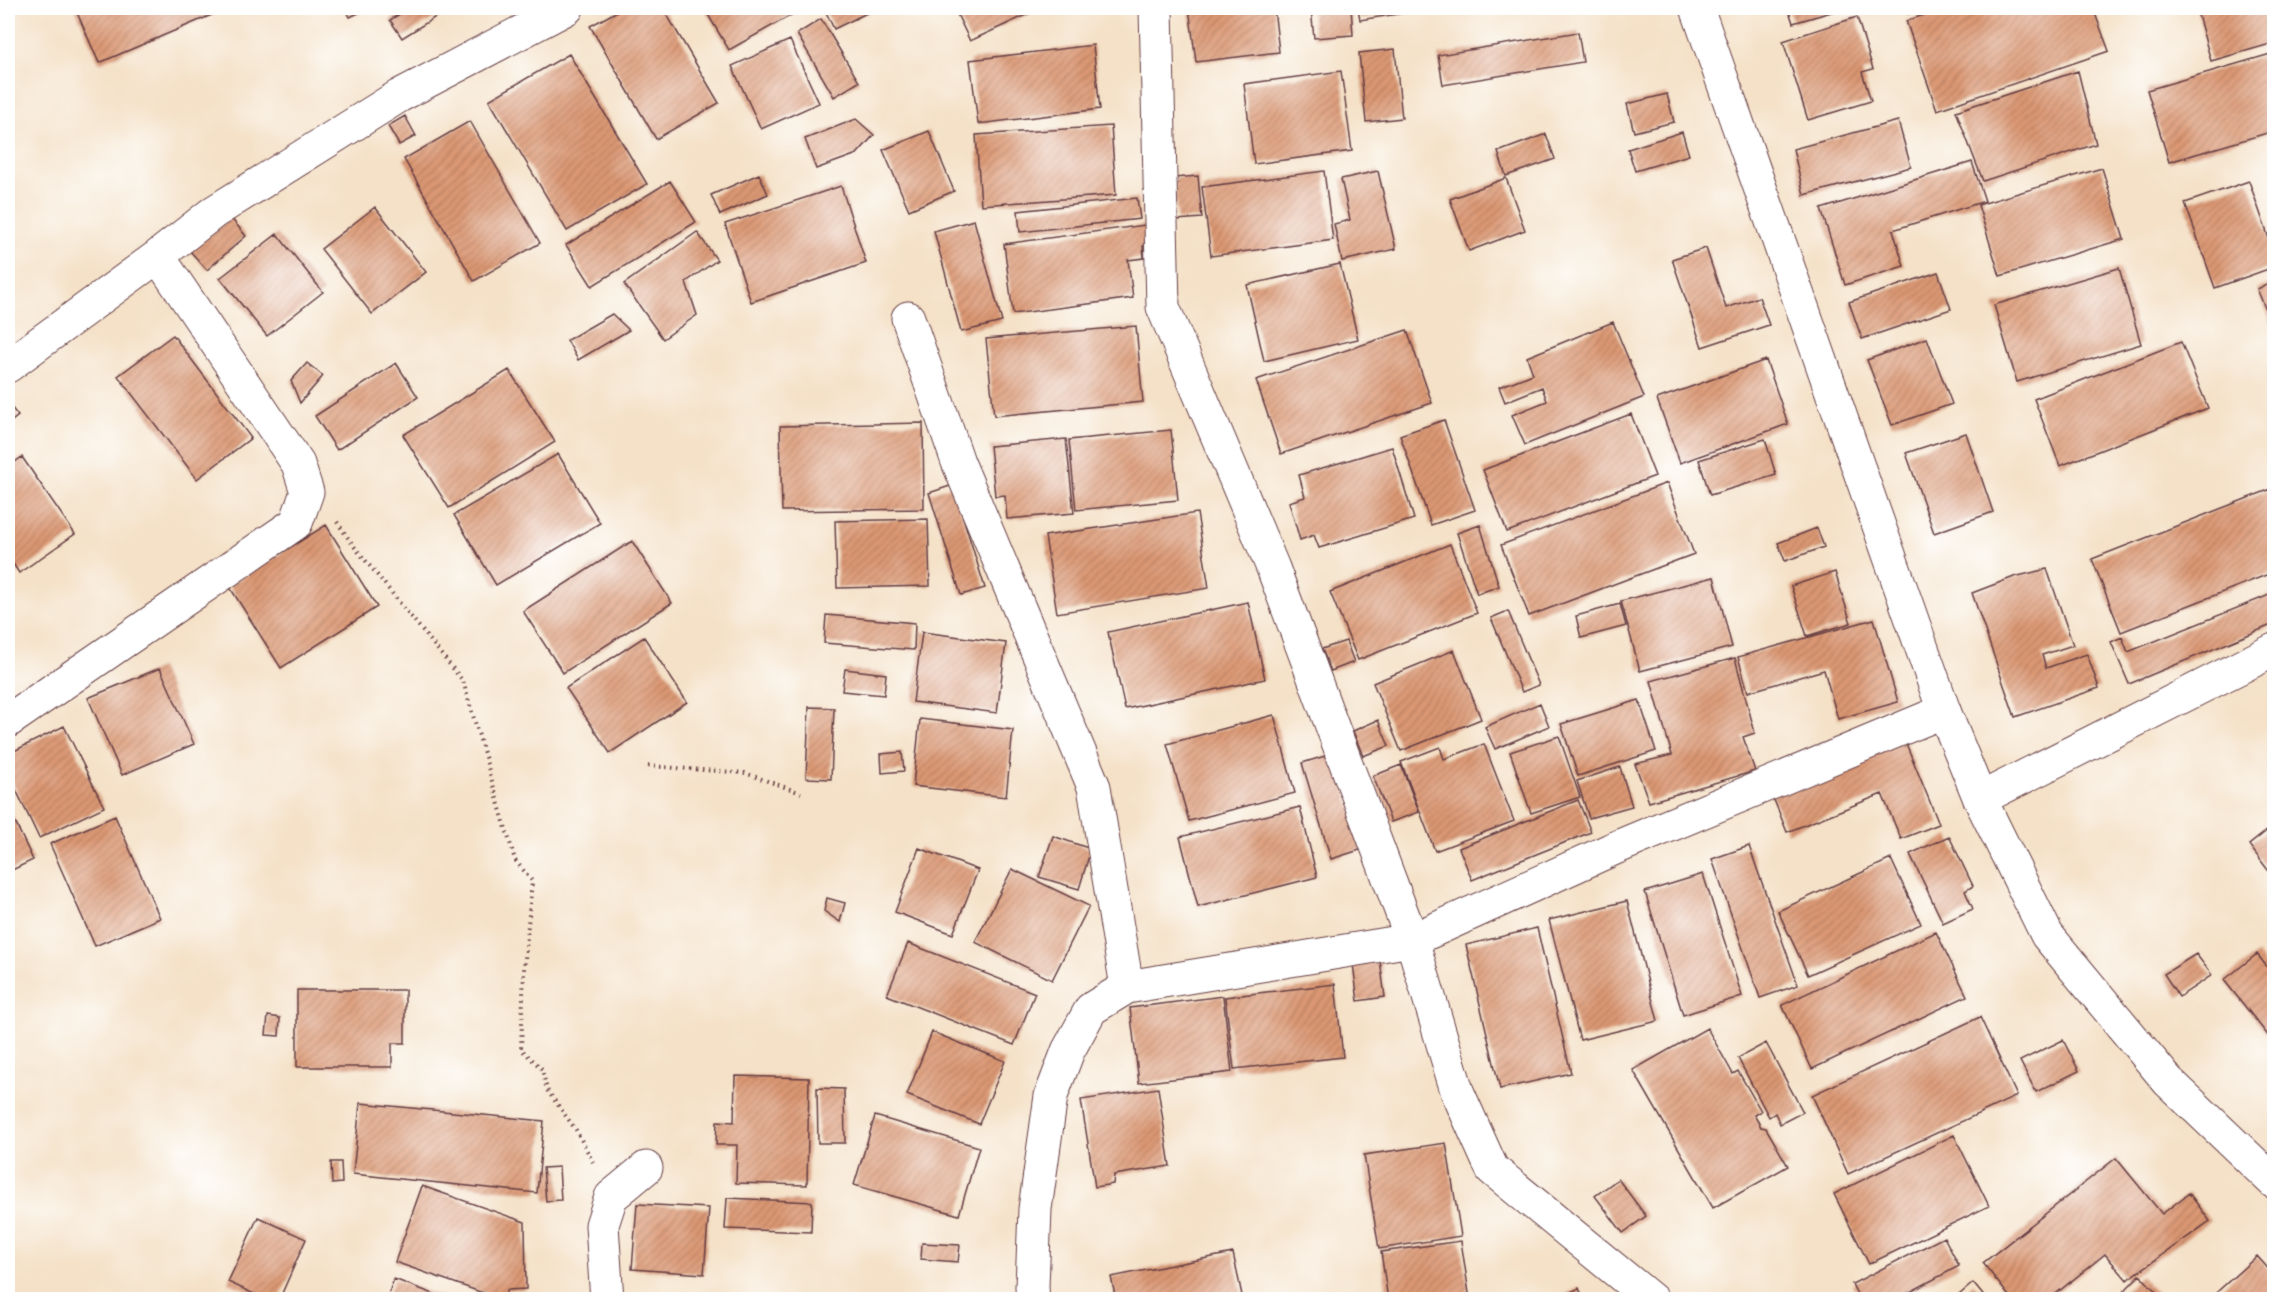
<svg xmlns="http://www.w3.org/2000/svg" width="2282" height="1307" font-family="'Indie Flower',sans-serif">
<defs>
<pattern id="building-hatch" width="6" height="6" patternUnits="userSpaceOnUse" patternTransform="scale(1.5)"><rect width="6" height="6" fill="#dc9873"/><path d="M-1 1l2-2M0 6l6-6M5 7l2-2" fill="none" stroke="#b47b5f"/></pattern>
</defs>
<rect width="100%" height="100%" fill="#fff"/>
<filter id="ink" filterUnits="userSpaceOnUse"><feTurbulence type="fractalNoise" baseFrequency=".0167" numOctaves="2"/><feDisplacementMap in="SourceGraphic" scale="12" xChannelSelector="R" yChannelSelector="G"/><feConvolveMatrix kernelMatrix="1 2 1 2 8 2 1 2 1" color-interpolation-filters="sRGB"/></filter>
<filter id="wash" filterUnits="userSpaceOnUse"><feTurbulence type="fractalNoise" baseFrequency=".008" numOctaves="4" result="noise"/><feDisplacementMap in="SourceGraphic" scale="24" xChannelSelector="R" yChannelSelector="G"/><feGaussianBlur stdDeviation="1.35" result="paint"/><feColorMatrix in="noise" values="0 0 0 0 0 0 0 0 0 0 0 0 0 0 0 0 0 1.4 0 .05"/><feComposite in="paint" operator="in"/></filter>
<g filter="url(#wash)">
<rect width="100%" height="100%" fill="#f4e1c7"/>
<g id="blocks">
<path fill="url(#building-hatch)" d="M75 8H228L99 63Z
M345 8H369L350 17Z
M409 8H450L402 38 390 20Z
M623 8H663L719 103 656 139 590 26Z
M704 8H804L729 50Z
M824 8H877L834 29Z
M954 8H1036L1037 10 970 41Z
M1189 8H1274L1279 52 1196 62Z
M1319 8H1351L1353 35 1314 38 1311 9Z
M1358 8H1429V9L1360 20Z
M1788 8H1845L1793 23Z
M1906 8H1928L1908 14Z
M1945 8H1959L1961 13 1977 8H2093L2109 51 1937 110 1906 21Z
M2196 8H2274V43L2211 61Z
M1857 17 1873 69 1862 72 1871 101 1808 120 1783 41Z
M821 19 859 82 834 97 797 34Z
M1578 32 1583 62 1443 85 1438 55Z
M790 40 819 103 761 129 732 66Z
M1093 45 1100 109 978 124 970 60Z
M1395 49 1402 118 1366 122 1359 53Z
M2274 53V131L2169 162 2147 90Z
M569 54 647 184 567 231 489 100Z
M1341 71 1352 151 1254 164 1244 84Z
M2078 71 2096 144 1983 181 1956 111Z
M1667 94 1674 122 1634 132 1627 104Z
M405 116 416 136 399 145 388 126Z
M856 119 874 135 857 154 816 169 805 139Z
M470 121 540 243 474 281 404 159Z
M1898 121 1911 167 1804 195 1793 149Z
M1111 126 1116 195 981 205 976 135Z
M929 131 954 191 909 210 883 150Z
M1682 132 1689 155 1635 171 1628 149Z
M1546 134 1555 159 1506 176 1498 152Z
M1972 162 1985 201 1893 230 1904 266 1845 285 1821 209Z
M2102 168 2124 239 2000 276 1978 205Z
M1324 171 1333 240 1211 256 1202 187Z
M1378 171 1396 249 1342 261 1334 224 1350 220 1341 179Z
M759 174 768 194 720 215 711 195Z
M1198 176 1202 218 1177 220 1174 178Z
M1506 178 1525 230 1469 251 1450 199Z
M670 181 696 222 592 286 566 245Z
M2249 181 2274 253V267L2215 288 2185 203Z
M841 186 866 263 751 302 725 224Z
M1137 198 1140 219 1020 232 1018 211Z
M375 207 426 272 372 314 321 249Z
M230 217 246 236 207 270 190 251Z
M974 220 1002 322 961 332 934 231Z
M1145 225 1148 245 1143 246 1144 258 1128 260 1133 298 1013 314 1004 244Z
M697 232 717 260 686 282 697 315 663 339 624 284Z
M277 234 323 292 267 336 220 278Z
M1706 248 1726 308 1759 297 1769 325 1702 347 1672 259Z
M1340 264 1358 339 1264 361 1247 285Z
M2119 268 2141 344 2017 382 1994 305Z
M1938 272 1951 309 1862 339 1849 302Z
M2274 282V329L2257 289Z
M612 314 629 330 578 360 567 340Z
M1613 322 1644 397 1525 445 1512 415 1547 401 1542 387 1505 402 1499 387 1533 374 1527 357Z
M1136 326 1143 402 994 416 986 339Z
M1407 330 1432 403 1281 454 1256 380Z
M173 335 251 438 197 479 118 376Z
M1927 338 1952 404 1892 425 1867 360Z
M2181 342 2208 408 2060 466 2034 399Z
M1766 360 1788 424 1680 463 1657 399Z
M307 363 323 376 300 403 291 381Z
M396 363 418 397 337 450 315 416Z
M509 370 555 442 449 508 403 435Z
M8 403 18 416 8 424Z
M1631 414 1655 476 1507 532 1483 470Z
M1444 420 1475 510 1431 525 1400 435Z
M923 423 924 509 782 511 780 426Z
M1171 430 1178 500 1076 510 1069 440Z
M1966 433 1993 512 1934 533 1906 453Z
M1066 439 1074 513 1007 519 1005 495 995 496 990 446Z
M1765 439 1776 475 1710 495 1699 460Z
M1392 447 1414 519 1319 548 1314 535 1300 540 1289 502 1305 497 1299 475Z
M558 454 600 523 496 585 454 515Z
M22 457 75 534 19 573 8 556V467Z
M1667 483 1694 554 1529 616 1501 545Z
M953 485 985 588 961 595 929 493Z
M2271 489 2274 498V572L2121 632 2092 559Z
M1197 513 1209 588 1057 613 1045 536Z
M928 519 930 586 837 588 835 521Z
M326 525 377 607 281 668 229 586Z
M1480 525 1499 586 1477 594 1457 533Z
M1817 528 1824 547 1785 561 1778 543Z
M632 541 672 603 563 673 523 611Z
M1450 544 1477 613 1358 660 1330 592Z
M2047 569 2073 645 2042 655 2046 668 2087 654 2099 688 2015 717 1972 593 2014 577Z
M1835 572 1851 623 1807 636 1791 586Z
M1714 577 1732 647 1640 671 1621 601Z
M2274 593V624L2129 684 2111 642 2122 637 2128 652Z
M1248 602 1265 679 1125 709 1108 632Z
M1620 604 1626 626 1581 638 1576 616Z
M1508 611 1539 685 1522 692 1491 618Z
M826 615 915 623 914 650 824 643Z
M1874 619 1898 702 1838 719 1824 670 1748 692 1738 657Z
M922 632 1006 643 997 713 913 702Z
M644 637 687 702 610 753 566 688Z
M1346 641 1354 662 1331 671 1322 649Z
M1454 650 1481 719 1401 751 1373 683Z
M1735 658 1755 733 1743 737 1755 771 1649 802 1635 764 1672 755 1651 681Z
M160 668 194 744 122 775 88 698Z
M845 669 886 674 884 695 842 691Z
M1639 700 1656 751 1578 776 1561 724Z
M1540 703 1549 726 1495 749 1485 727Z
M809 707 834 708 831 779 806 778Z
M1274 715 1295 793 1189 821 1167 744Z
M920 719 1013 730 1006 797 913 786Z
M1378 720 1389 746 1363 756 1353 731Z
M64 726 104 807 39 838 8 773V754Z
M1559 736 1580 797 1531 813 1510 752Z
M1903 736 1939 824 1901 839 1882 794 1787 832 1770 790Z
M1484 744 1514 821 1435 851 1401 762 1440 747 1444 759Z
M902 752 904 771 882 773 881 754Z
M1335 753 1363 849 1331 859 1302 763Z
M1401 765 1419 812 1391 822 1373 776Z
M1620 767 1632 806 1589 818 1577 781Z
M1578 800 1591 832 1472 880 1459 848Z
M8 807 33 860 8 872Z
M1300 807 1317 877 1198 907 1180 837Z
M115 816 160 918 95 946 50 844Z
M2274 825V878L2249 845Z
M1053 836 1091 849 1079 889 1039 877Z
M1949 836 1973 886 1965 891 1973 909 1943 923 1910 854Z
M1749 846 1798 985 1760 998 1712 859Z
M919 848 978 870 953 934 895 912Z
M1891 859 1921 924 1808 975 1778 911Z
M1012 869 1089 906 1052 980 975 942Z
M1703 874 1742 996 1683 1015 1645 892Z
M827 898 845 903 840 922 824 911Z
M1627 901 1658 1021 1580 1040 1549 920Z
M1537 928 1571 1073 1500 1089 1466 945Z
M1936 932 1967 996 1812 1069 1782 1005Z
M908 943 1035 993 1014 1045 887 995Z
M2196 954 2212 975 2179 997 2164 974Z
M2257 954 2274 976V1043L2224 980Z
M1380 960 1385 997 1358 1001 1353 964Z
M1335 984 1343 1057 1234 1069 1225 997Z
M297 990H405V1043H392V1067H297Z
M1223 996 1232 1072 1139 1083 1130 1008Z
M268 1016 280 1018 279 1036 266 1035Z
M1980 1017 2017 1096 1848 1174 1812 1095Z
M1707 1028 1733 1074 1738 1071 1761 1111 1754 1115 1761 1127 1766 1128 1788 1166 1713 1208 1633 1070Z
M932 1032 1005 1061 979 1124 907 1095Z
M2063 1040 2079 1071 2036 1092 2020 1061Z
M1766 1043 1803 1112 1780 1124 1775 1113 1769 1117 1738 1058Z
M735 1076 809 1078 807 1185 736 1183 737 1145H716L717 1121 734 1122Z
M817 1088 844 1089 845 1143H818Z
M1158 1088 1170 1166 1114 1175 1113 1184 1095 1187 1081 1100Z
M360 1103 544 1121 537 1193 353 1174Z
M875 1116 979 1147 959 1215 854 1185Z
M1954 1135 1989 1206 1869 1264 1834 1194Z
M1446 1143 1461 1236 1379 1249 1364 1155Z
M2116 1158 2162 1214 2189 1193 2210 1221 2127 1280 2105 1254 2048 1300H2012L1983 1263Z
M331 1162H341L342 1183 332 1184Z
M559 1167 561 1200 546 1201 543 1168Z
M1618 1179 1646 1216 1623 1233 1595 1196Z
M422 1186 525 1222 526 1289 507 1290 503 1300 395 1262Z
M727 1198 812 1202 811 1232 725 1229Z
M637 1204 709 1208 704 1274 632 1269Z
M258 1217 306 1239 279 1300H267L228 1282Z
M1944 1237 1959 1266 1895 1300H1860L1852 1284Z
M1461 1241 1470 1300H1388L1381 1252Z
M922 1243 960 1245 958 1262 921 1259Z
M1233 1253 1243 1300H1116L1111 1277Z
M2257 1256 2274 1275V1300H2208Z
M2140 1275 2164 1300H2115Z
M394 1279 447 1299V1300H386Z
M1973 1283 1987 1300H1953Z
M1579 1288 1584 1300H1554Z
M155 1294 169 1296V1300H154Z"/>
</g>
</g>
<g filter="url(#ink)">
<use href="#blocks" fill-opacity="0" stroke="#643c42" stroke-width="1.5"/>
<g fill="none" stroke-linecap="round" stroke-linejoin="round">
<defs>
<path id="minor" d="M1156 8 1163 307 1273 568 1412 940 1457 1091 1492 1169 1652 1300
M908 318 958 462 1094 787 1127 987
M8 366 158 256 214 212 399 96 567 8
M8 721 296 523 307 492 298 464 158 256
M1980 799 2274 650
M607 1300 602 1225 611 1197 646 1168
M1033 1300 1032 1287 1035 1209 1051 1096 1068 1051 1091 1009 1127 987 1412 940 1615 848 1944 711"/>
<path id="tertiary" d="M1697 8 1944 711 1980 799 2047 935 2168 1081 2274 1182"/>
</defs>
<use href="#minor" stroke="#643c42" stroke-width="35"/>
<use href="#tertiary" stroke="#643c42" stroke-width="35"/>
<path stroke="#643c42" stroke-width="4" stroke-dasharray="1.5 4.5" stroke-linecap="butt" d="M337 522 353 545 463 681 515 860 532 881 524 970 521 1049 542 1069 547 1090 576 1130 593 1162
M648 766 745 773 801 793"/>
<use href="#minor" stroke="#fff" stroke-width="33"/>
<use href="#tertiary" stroke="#fff" stroke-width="33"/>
</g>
</g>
<rect width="2282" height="1307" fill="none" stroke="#fff" stroke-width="30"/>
</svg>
